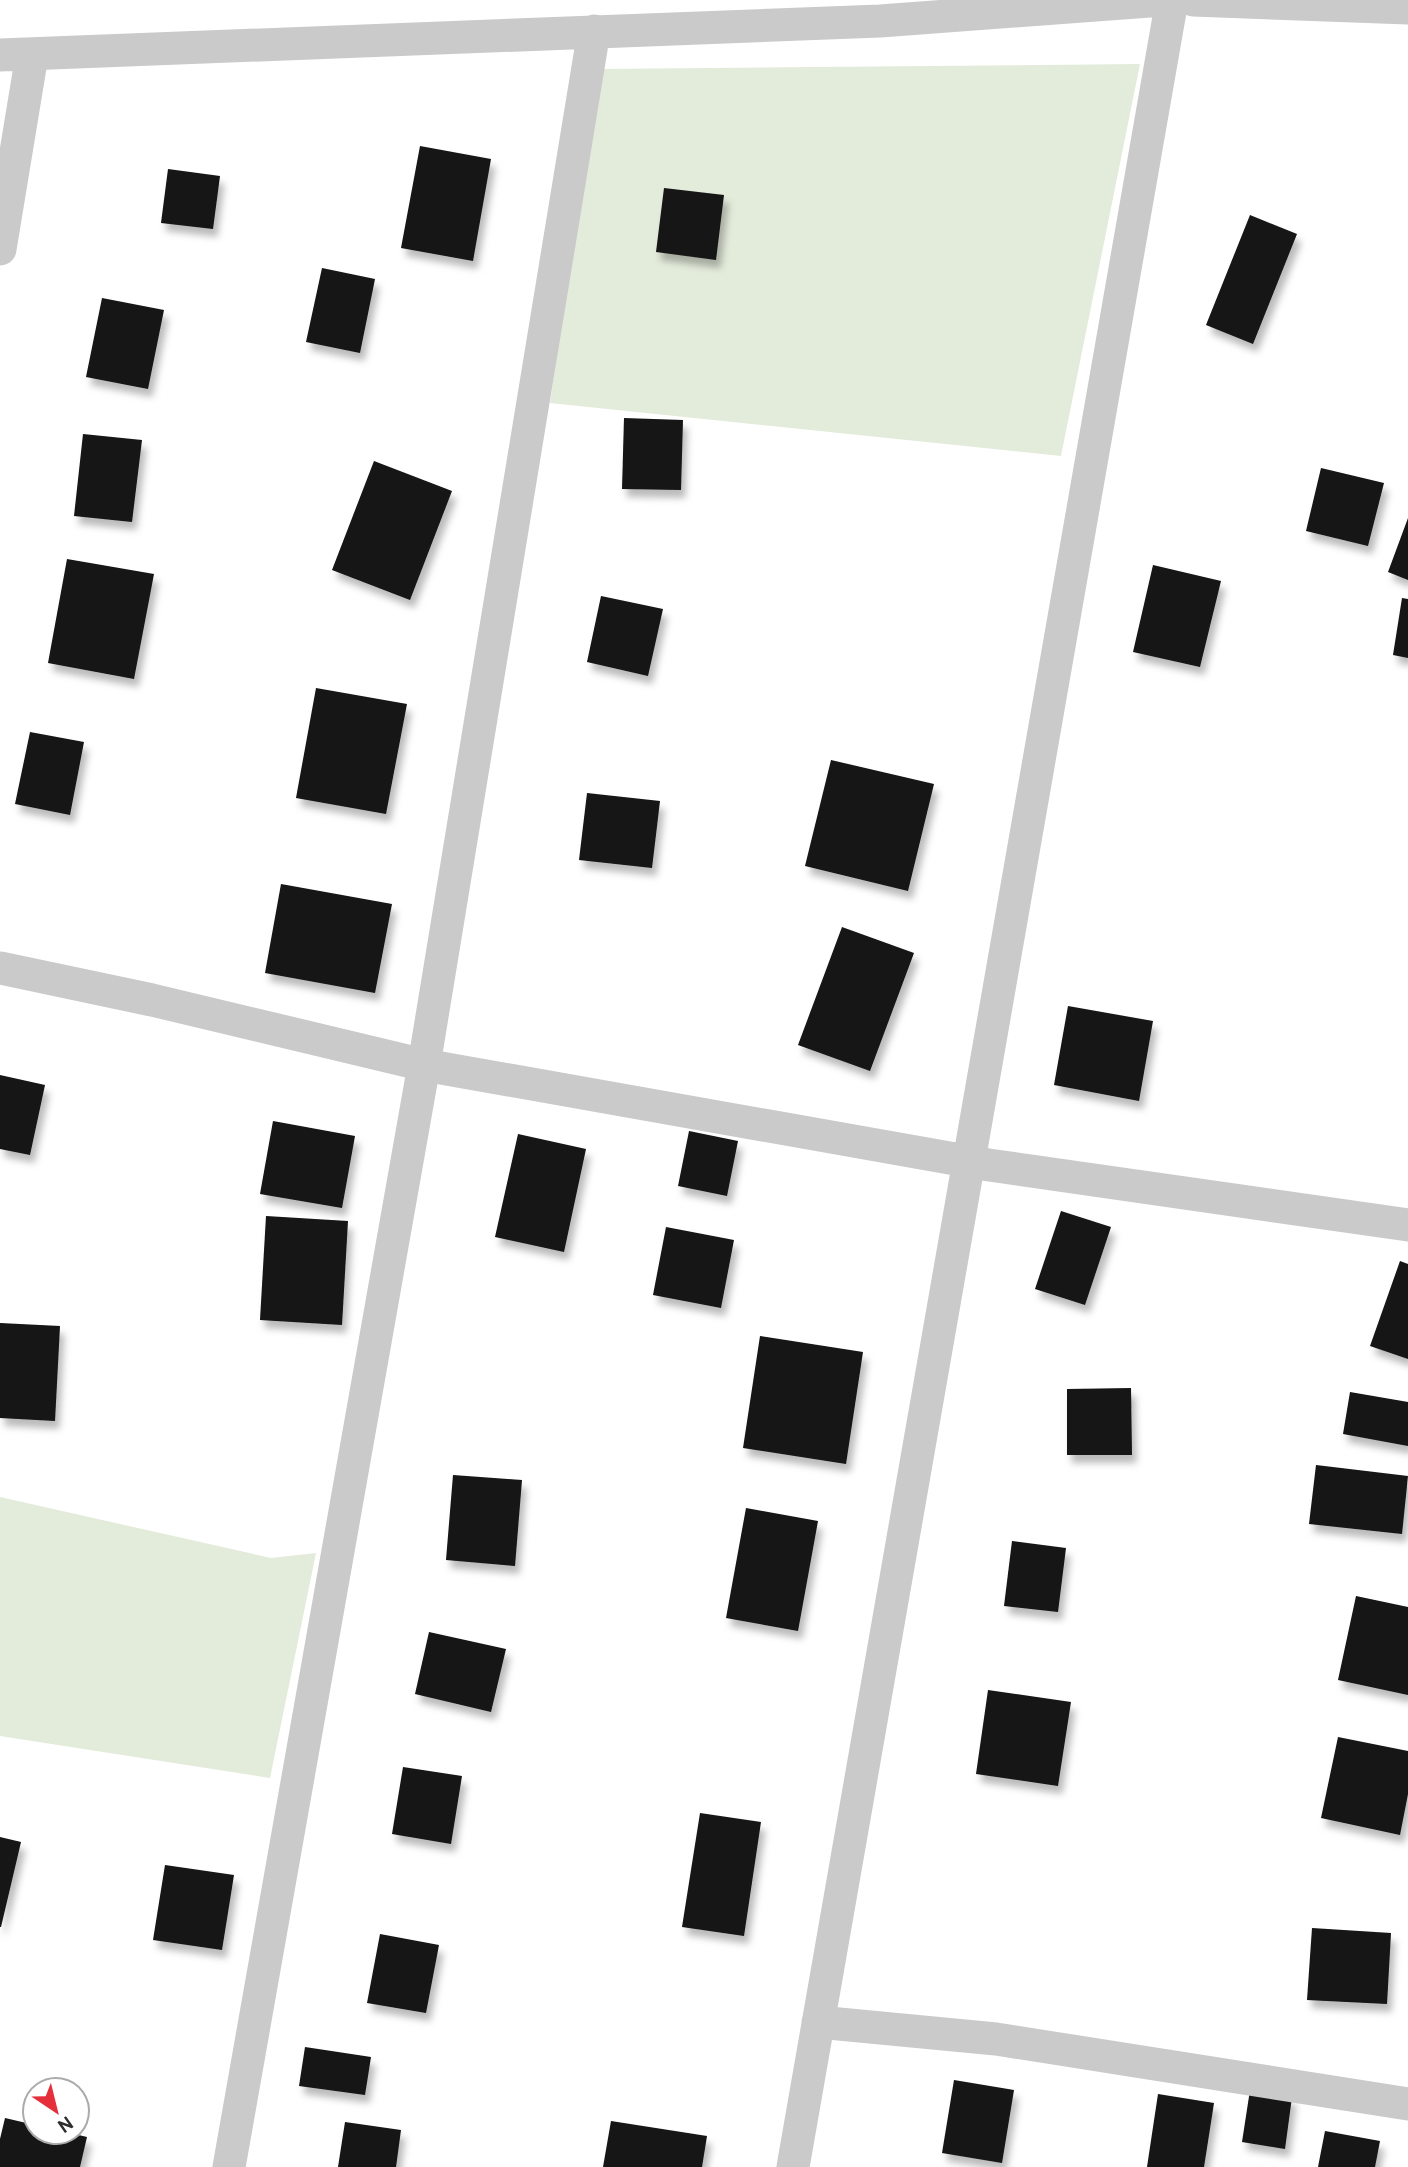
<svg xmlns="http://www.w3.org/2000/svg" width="1408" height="2167" font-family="Overpass,sans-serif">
<defs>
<filter id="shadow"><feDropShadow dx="4.5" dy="8" stdDeviation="3.5" flood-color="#0004"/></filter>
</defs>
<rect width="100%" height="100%" fill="#fff"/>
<path fill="#e3ebdb" d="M1140 64 1061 456 550 403 599 69Z
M0 1497 271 1558 316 1553 270 1778 0 1736Z"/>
<path fill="#141414" filter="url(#shadow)" d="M420 146 491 159 473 261 401 248Z
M168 169 220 176 213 229 161 223Z
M664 188 724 195 716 260 656 252Z
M1250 215 1297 234 1253 344 1206 325Z
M322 268 375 279 360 353 306 342Z
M102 298 164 310 148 389 86 377Z
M624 418 683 420 681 490 622 489Z
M83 434 142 440 132 522 74 516Z
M374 461 452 491 410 600 332 570Z
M1321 468 1384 483 1368 546 1306 531Z
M1408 518V580L1388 572Z
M67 559 154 574 134 679 48 663Z
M1153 565 1221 581 1200 667 1133 652Z
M601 596 663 609 648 676 587 662Z
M1402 598 1408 599V658L1393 655Z
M316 688 407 704 386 814 296 798Z
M30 732 84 742 70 815 15 804Z
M831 760 934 784 908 891 805 866Z
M587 793 660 801 652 868 579 860Z
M281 884 392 904 375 993 265 973Z
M842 927 914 953 870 1071 798 1045Z
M1068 1006 1153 1021 1139 1101 1054 1085Z
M0 1075 45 1085 30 1155 0 1149Z
M273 1121 355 1136 342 1208 260 1194Z
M689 1131 738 1141 727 1196 678 1186Z
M518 1134 586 1149 564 1252 495 1237Z
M1061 1211 1111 1227 1085 1305 1035 1289Z
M266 1216 348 1221 342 1325 260 1320Z
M666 1227 734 1240 721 1308 653 1295Z
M1400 1261 1408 1264V1359L1370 1346Z
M0 1323 60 1326 55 1421 0 1418Z
M760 1336 863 1352 846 1464 743 1448Z
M1131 1388 1132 1455H1067V1389Z
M1350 1392 1408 1402V1446L1343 1434Z
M1316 1465 1408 1476 1402 1534 1309 1524Z
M453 1475 522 1480 515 1566 446 1560Z
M746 1508 818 1521 798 1631 726 1618Z
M1012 1541 1066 1548 1058 1612 1004 1606Z
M1356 1596 1408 1607V1695L1338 1680Z
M429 1632 506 1649 491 1712 415 1694Z
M988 1690 1071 1702 1058 1786 976 1774Z
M1338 1737 1408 1751V1794L1400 1835 1321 1818Z
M403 1767 462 1776 451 1844 392 1834Z
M700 1813 761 1822 744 1936 682 1927Z
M0 1837 21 1842 1 1927H0Z
M165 1865 234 1875 222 1950 153 1940Z
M1312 1928 1391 1933 1387 2004 1307 2000Z
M380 1934 439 1945 426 2013 367 2003Z
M305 2047 371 2057 365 2095 299 2086Z
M954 2080 1014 2090 1002 2163 942 2153Z
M1250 2090 1292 2097 1285 2149 1242 2142Z
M1158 2094 1214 2103 1204 2167H1147Z
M5 2118 35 2125V2132H66L87 2137 80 2167H0V2139Z
M611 2121 707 2136 702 2167H603Z
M345 2122 401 2130 396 2167H338Z
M1325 2131 1380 2141 1375 2167H1318Z"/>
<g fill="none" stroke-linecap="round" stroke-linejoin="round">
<path stroke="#cacaca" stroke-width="33" d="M1193 0 1408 8
M0 55 880 21 1163 0
M0 249 32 55
M0 968 152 1000 424 1065 989 1165 1408 1225
M818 2022 996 2039 1408 2104
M229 2167 424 1065 594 31
M793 2167 1172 0"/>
</g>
<g transform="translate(56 2111) rotate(145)"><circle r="33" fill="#ffffff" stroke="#ababab" stroke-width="2"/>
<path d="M0-5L12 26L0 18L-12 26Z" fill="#e52f3b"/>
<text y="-10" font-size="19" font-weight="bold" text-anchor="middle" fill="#2d2d2d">N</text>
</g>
</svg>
